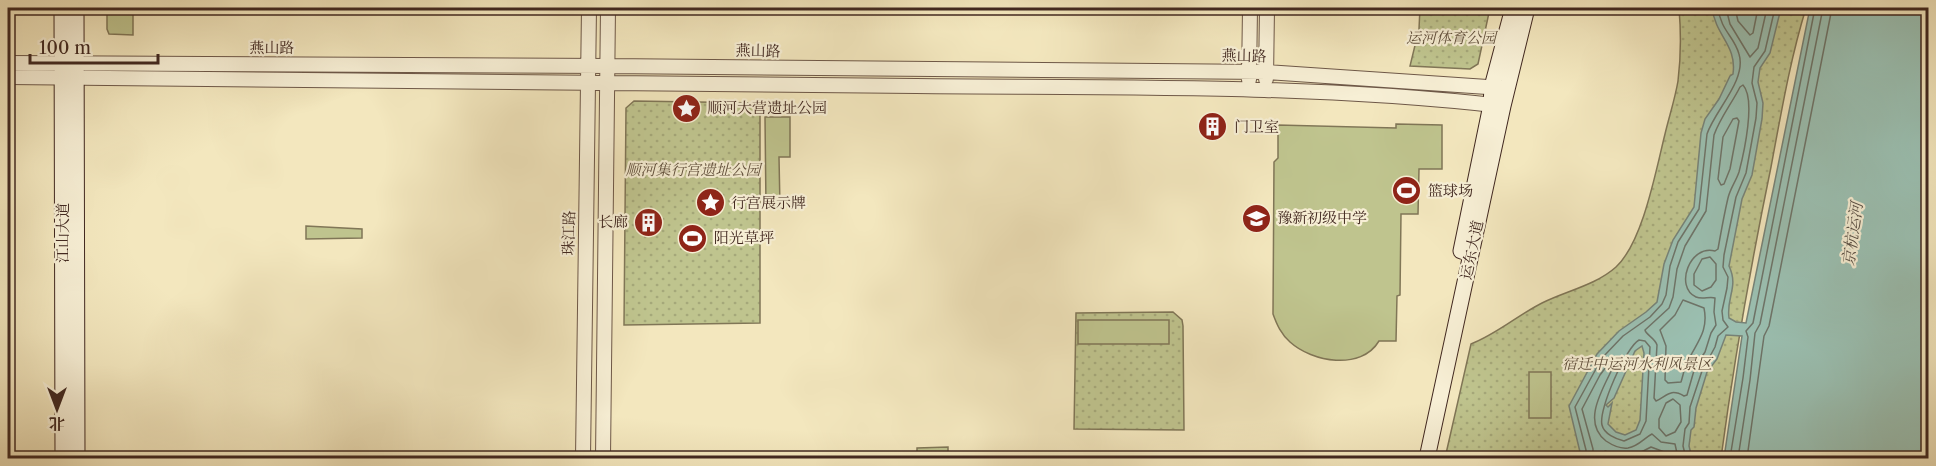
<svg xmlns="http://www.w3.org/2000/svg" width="1936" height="466" font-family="'Libre Caslon Text','Noto Serif SC',serif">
<defs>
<pattern id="grass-dots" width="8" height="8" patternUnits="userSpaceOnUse" patternTransform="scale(1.5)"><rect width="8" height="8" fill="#bfc48e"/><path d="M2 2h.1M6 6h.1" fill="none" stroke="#a5a87a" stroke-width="1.8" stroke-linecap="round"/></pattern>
</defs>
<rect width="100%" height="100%" fill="#f3e7be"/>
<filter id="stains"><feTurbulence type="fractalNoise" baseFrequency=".00333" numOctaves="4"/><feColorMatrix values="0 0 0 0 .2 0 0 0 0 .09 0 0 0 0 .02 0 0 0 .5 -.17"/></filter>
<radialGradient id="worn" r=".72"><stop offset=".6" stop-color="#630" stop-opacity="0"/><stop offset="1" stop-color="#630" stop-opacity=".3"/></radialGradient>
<path fill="url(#grass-dots)" stroke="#807657" stroke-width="1.5" d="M1420 8H1490L1478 64 1470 69 1410 66 1419 29Z
M1679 8H1806C1790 60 1781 114 1771 167 1751 264 1734 361 1721 458H1445L1471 344C1497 334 1518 315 1542 303 1566 291 1596 285 1616 267 1643 242 1656 170 1665 134 1669 117 1675 99 1678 81 1681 57 1681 32 1679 8Z
M634 101 760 103V323L624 325 626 108Z
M1173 312 1182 320 1183 326 1184 430 1074 429 1076 313Z
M948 447V458H917V448Z"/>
<path fill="#bfc48e" stroke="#807657" stroke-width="1.5" d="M107 8H133V35L109 34 107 29Z
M765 117H790V157H779L780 208H766Z
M1396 124 1442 125V169H1419L1418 214H1401L1400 295 1397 296 1396 341H1379C1361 371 1312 362 1290 342 1281 334 1277 325 1273 314L1274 162 1278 158V125L1396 128Z
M306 226 362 229V238L306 239Z
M1078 320H1169V344H1078Z
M1529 372H1551V418H1529Z"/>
<path fill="#9bc0b2" stroke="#778378" stroke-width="1.5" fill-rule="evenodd" d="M1712 8H1781L1770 53 1760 68 1758 82 1763 103 1762 119 1752 175 1742 199 1729 266C1739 287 1726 297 1729 318L1736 322 1746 323 1810 8H1928V458H1724L1742 336 1726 335 1717 359 1707 372 1696 408 1694 427 1691 430 1689 446 1692 458H1633L1626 457 1622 458H1579L1580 452 1569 406 1597 354 1619 331 1646 312 1657 302 1664 264 1673 240 1694 207 1701 133 1705 119 1719 99 1730 76 1733 74C1737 45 1716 37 1712 8ZM1642 346 1644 353 1640 420 1636 430 1625 435 1616 432 1608 424 1612 403 1608 407 1606 405 1614 398 1635 351Z"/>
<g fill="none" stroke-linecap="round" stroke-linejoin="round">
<path stroke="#6e7469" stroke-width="1.5" d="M1726 8 1730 24 1750 57 1758 48 1767 8
M1735 8 1738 21 1750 35 1753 33 1758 8
M1743 85C1756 99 1744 153 1739 172 1736 181 1730 189 1728 198 1724 215 1721 232 1718 249L1715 251C1690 244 1674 287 1696 297 1703 300 1709 296 1715 298L1714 312 1716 325 1711 333 1705 352 1695 367 1687 395 1684 396C1670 388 1667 396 1656 401L1654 398 1657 345C1655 338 1646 335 1645 330L1669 308 1673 297 1677 269 1685 246 1706 211 1714 135C1720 118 1732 103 1740 87Z
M1737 118 1739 121 1730 169 1724 184 1721 185 1718 179 1723 137 1733 119Z
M1710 257 1716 264V280L1711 287 1702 291 1694 285V274L1702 259Z
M1683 300 1704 308C1709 332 1696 343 1687 363 1684 369 1683 376 1681 382L1668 383 1665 380 1666 346 1660 330 1675 315Z
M1639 340 1645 341 1650 347 1646 421 1640 434 1624 441C1616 439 1604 434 1602 425 1598 410 1626 347 1639 340Z
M1673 399 1680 405 1681 422 1675 432 1666 436 1659 428V419L1666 403Z
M1585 458 1586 450 1575 407 1602 358 1623 336 1650 317 1662 304 1666 295 1670 266 1678 242 1699 209 1707 134C1715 110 1747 80 1739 54 1734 36 1721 31 1718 8
M1593 458V449L1582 409 1600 375 1612 359 1615 363C1605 386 1580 421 1606 441 1612 445 1621 449 1628 448 1639 446 1644 438 1652 434L1661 442 1675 444 1678 458
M1602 458 1605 451C1626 458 1631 458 1651 447L1667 453 1669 458
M1686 458 1683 446 1685 429 1689 423 1690 407 1702 371 1715 347 1718 336 1728 327 1723 320 1722 311 1727 288 1728 277 1723 267 1724 255 1736 197 1746 173 1756 118 1757 103 1752 83 1754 67 1765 51 1775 8
M1730 458 1743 378 1748 337 1746 331 1753 323 1815 8
M1738 458 1750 380 1755 333 1760 324 1823 8
M1747 458 1764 336 1769 326 1832 8"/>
<defs>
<path id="tertiary" d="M8 63 608 66 1267 72 1502 88
M8 77C310 79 613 82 916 86 1111 88 1308 84 1502 106
M1266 79 1267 8
M1249 80 1250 8
M583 458 589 8
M603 458 608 8"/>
<path id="secondary" d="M62 8 63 458
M76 8 77 458
M1461 251 1491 105 1492 87 1513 8
M1427 458 1503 106 1527 8"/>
</defs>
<use href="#tertiary" stroke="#6e5848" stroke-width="16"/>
<use href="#secondary" stroke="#412820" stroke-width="17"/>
<use href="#tertiary" stroke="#f7efd5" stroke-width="14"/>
<use href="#secondary" stroke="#f7efd5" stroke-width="15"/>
</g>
<defs>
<symbol id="sight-disc" viewBox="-11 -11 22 22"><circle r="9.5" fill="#8f2418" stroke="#f7efd5"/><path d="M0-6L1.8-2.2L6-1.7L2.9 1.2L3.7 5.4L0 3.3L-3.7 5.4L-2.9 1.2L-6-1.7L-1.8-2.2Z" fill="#fff"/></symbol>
<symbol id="building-disc" viewBox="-11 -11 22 22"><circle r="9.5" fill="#8f2418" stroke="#f7efd5"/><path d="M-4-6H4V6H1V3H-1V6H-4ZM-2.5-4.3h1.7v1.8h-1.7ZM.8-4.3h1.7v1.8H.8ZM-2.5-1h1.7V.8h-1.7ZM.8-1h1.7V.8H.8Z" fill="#fff"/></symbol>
<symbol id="stadium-disc" viewBox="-11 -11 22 22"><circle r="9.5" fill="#8f2418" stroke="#f7efd5"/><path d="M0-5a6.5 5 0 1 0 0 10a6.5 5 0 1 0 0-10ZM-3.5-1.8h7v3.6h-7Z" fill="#fff"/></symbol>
<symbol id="school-disc" viewBox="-11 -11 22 22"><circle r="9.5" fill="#8f2418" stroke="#f7efd5"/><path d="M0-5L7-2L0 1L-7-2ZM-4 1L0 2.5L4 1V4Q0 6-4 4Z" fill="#fff"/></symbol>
</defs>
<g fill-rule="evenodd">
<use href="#sight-disc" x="670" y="92" width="33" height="33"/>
<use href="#building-disc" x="1196" y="110" width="33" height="33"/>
<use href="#stadium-disc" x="1390" y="174" width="33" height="33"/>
<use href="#sight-disc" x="694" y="186" width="33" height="33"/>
<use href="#school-disc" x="1240" y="202" width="33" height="33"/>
<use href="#building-disc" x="632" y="206" width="33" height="33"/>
<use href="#stadium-disc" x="676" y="222" width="33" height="33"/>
</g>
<g text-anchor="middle" stroke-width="4.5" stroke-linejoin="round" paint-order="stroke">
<g font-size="15" font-style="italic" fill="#604f3c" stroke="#f7efd5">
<text x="1451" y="43">运河体育公园</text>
<text x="693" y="175">顺河集行宫遗址公园</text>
<text x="1637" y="369">宿迁中运河水利风景区</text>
</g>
<g font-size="15" fill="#412820" stroke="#f7efd5">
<text x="272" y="53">燕山路</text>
<text transform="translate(758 51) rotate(1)" y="5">燕山路</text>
<text transform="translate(1244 56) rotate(1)" y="5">燕山路</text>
<text transform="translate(63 233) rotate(-90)" y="5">江山大道</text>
<text transform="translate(569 233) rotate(-89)" y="5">珠江路</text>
<text transform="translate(1472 250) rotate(-78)" y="5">运东大道</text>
</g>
<g font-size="15" fill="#412820" stroke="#f7efd5" text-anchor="start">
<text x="707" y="113">顺河大营遗址公园</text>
<text x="1234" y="132">门卫室</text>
<text x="1428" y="196">篮球场</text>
<text x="731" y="208">行宫展示牌</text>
<text x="1277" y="223">豫新初级中学</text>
<text x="628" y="227" text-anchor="end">长廊</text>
<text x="714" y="243">阳光草坪</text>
</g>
<g font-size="16" font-style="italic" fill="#584e44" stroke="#f7efd5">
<text transform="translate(1852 234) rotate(-82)" y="6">京杭运河</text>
</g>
</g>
<rect width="1936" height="466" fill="none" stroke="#f3e7be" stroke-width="30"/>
<rect x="9" y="9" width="1918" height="448" fill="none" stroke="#412820" stroke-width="3"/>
<rect x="15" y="15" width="1906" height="436" fill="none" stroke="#412820" stroke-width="1.5"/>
<g transform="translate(57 409) rotate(180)" stroke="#f7efd5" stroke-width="4.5" paint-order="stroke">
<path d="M0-4.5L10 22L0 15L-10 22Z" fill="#412820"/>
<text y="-9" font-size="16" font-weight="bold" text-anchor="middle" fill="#412820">北</text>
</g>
<path d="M30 54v9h128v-9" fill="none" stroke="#412820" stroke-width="3"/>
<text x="39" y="54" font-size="18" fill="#412820" stroke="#f7efd5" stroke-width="4.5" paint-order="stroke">100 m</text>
<rect width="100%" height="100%" filter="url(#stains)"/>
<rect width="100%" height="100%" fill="url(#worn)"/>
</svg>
